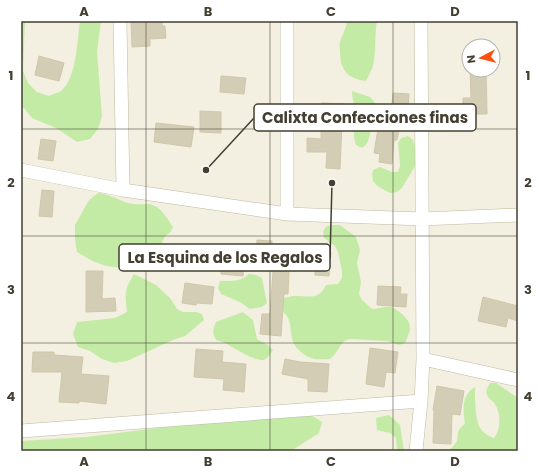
<svg xmlns="http://www.w3.org/2000/svg" width="539" height="472" font-family="Poppins,sans-serif">
<rect width="100%" height="100%" fill="#f3f0e1"/>
<path fill="#c3eba6" d="M21 21H25L23 71 28 83 37 92 49 96C52 94 58 93 61 91 77 78 77 40 80 21H101L97 51 102 117 98 129 90 139 77 142 56 128 32 118 24 108 21 107Z
M347 21H377C374 37 377 54 372 69 370 73 368 77 366 81 348 79 340 70 340 52 340 49 339 45 340 42 342 35 346 29 347 21Z
M352 91 370 97 379 108 385 110 397 111 402 115 401 121 395 122 382 116C367 121 373 133 367 143 366 145 364 146 362 148L356 145C352 134 355 125 355 113 355 106 352 99 352 91Z
M408 136 413 140 415 146 416 159 415 166 402 188 397 192 390 193C379 187 369 184 373 170L380 167 392 172H398L400 166 398 143 401 138Z
M98 193C109 194 118 200 128 203 135 205 141 204 148 204 160 205 167 218 173 227 170 235 167 233 164 238 162 241 162 244 161 247 154 262 129 269 114 267 101 266 88 259 77 252L75 239V225L89 200Z
M333 225H340L356 237 360 250 357 263 361 282 359 294 362 300 372 309C378 309 385 306 391 307 395 308 399 312 402 314 413 324 411 330 405 343L399 345 387 341 350 339C339 341 339 353 330 359 324 359 316 360 311 358 307 357 303 354 300 351 285 339 297 321 281 310L280 299C284 298 289 297 293 296 307 295 318 302 326 285L338 284 342 278V271L338 252 335 246 324 238 323 231 327 226Z
M134 274 156 285 170 298 177 309 183 312H196L202 314 204 320 185 336 173 340 127 361 114 363 102 359 90 351 78 347 73 334 77 322 115 318 127 312C125 294 124 290 134 274Z
M249 274 256 275 262 278 267 303 262 307 250 309 240 302 221 294 218 288 220 281C232 281 240 282 249 274Z
M243 312 253 320 257 339 268 345 273 350 269 356 264 360C245 359 233 344 216 340 212 333 213 329 216 322Z
M490 383H496L518 398V451H448C451 448 455 445 457 441 459 432 456 431 465 424 463 410 461 395 475 387 475 399 475 416 479 426 482 432 488 436 494 438 501 429 501 414 495 404 493 401 488 398 487 395 485 390 488 387 490 383Z
M291 411 311 415 322 422 319 433 291 451H21V441L86 437Z
M389 415 400 425 404 451H397L396 438 390 433 377 430 376 418Z"/>
<path fill="#d4cdb6" stroke="#d0c6a9" d="M131 21H162V26H165L166 38 150 39V46L132 47Z
M39 56 64 63 59 81 35 75Z
M470 70H486L487 114H463V98H471Z
M221 76 246 78 244 94 220 92Z
M393 93 409 94 408 110 403 109 397 140H394L392 164 379 162 380 154 374 153 379 123 390 125Z
M322 103 344 104V122H342L340 169 326 168 327 152H307V138L321 139Z
M200 111 221 112V133L200 132Z
M156 123 194 127 191 147 154 142Z
M41 139 56 141 53 161 38 159Z
M42 190 54 191 52 217 39 216Z
M257 240 272 241 270 268 244 266 243 276 221 274 223 249 256 252Z
M305 249 331 252 329 276 315 275V270L303 269Z
M86 271H103L102 299 115 298 116 311 86 312Z
M273 271 289 272 288 294H284L281 336 260 334 262 314H270Z
M185 283 214 287 212 304 197 303 196 305 182 303Z
M378 286 401 287 400 294H407L406 307 377 305Z
M483 297 518 306V321L508 318 506 327 478 321Z
M370 348 398 352 395 373 386 372 384 387 366 384Z
M196 349 223 351 222 362 246 364 244 392 223 390 224 379 194 377Z
M33 352H54V355L83 357 81 374 109 376 106 404 79 401V403L59 402 62 372H32Z
M285 359 300 362 329 364 327 392 308 391V379L282 374Z
M437 386 464 391 460 415 452 414 451 444 433 443 434 411 433 410Z"/>
<g fill="none" stroke-linecap="round" stroke-linejoin="round">
<defs>
<path id="street" d="M120 21 123 190
M21 170 123 190 287 214 422 219 518 215
M287 214V21
M423 359 518 380
M21 431 421 401
M416 451 421 401 423 359 421 21"/>
</defs>
<use href="#street" stroke="#beb9a4" stroke-width="14"/>
<use href="#street" stroke="#fff" stroke-width="13"/>
</g>
<path fill="none" stroke="#443f32" stroke-width="1" stroke-opacity="0.55" d="M146 21V451M270 21V451M393 21V451M21 129H518M21 236H518M21 343H518"/>
<path fill="none" stroke="#443f32" stroke-width="1.5" d="M206 170L254 118M332 183L330 258"/>
<g fill="#443f32" stroke="#fff" stroke-width="1.5">
<circle cx="206" cy="170" r="4"/>
<circle cx="332" cy="183" r="4"/>
</g>
<g fill="#fff" stroke="#443f32" stroke-width="1.5">
<rect x="254" y="104" width="222" height="27" rx="4"/>
<rect x="119" y="244" width="211" height="27" rx="4"/>
</g>
<g font-size="15" text-anchor="middle" font-weight="bold" fill="#443f32">
<text x="365" y="123">Calixta Confecciones finas</text>
<text x="225" y="263">La Esquina de los Regalos</text>
</g>
<rect width="539" height="472" fill="none" stroke="#ffffff" stroke-width="44"/>
<g transform="translate(481 58) rotate(263)"><circle r="19" fill="#ffffff" stroke="#b4b2ad"/>
<path d="M0-3L7 15L0 10L-7 15Z" fill="#ff4f0c"/>
<text y="-6" font-size="11" font-weight="bold" text-anchor="middle" fill="#443f32">N</text>
</g>
<rect x="22" y="22" width="495" height="428" fill="none" stroke="#443f32" stroke-width="1.5"/>
<g font-size="13" text-anchor="middle" font-weight="bold" fill="#443f32">
<text x="84" y="16">A</text>
<text x="208" y="16">B</text>
<text x="331" y="16">C</text>
<text x="455" y="16">D</text>
<text x="11" y="80">1</text>
<text x="528" y="80">1</text>
<text x="11" y="187">2</text>
<text x="528" y="187">2</text>
<text x="11" y="294">3</text>
<text x="528" y="294">3</text>
<text x="11" y="401">4</text>
<text x="528" y="401">4</text>
<text x="84" y="466">A</text>
<text x="208" y="466">B</text>
<text x="331" y="466">C</text>
<text x="455" y="466">D</text>
</g>
</svg>
